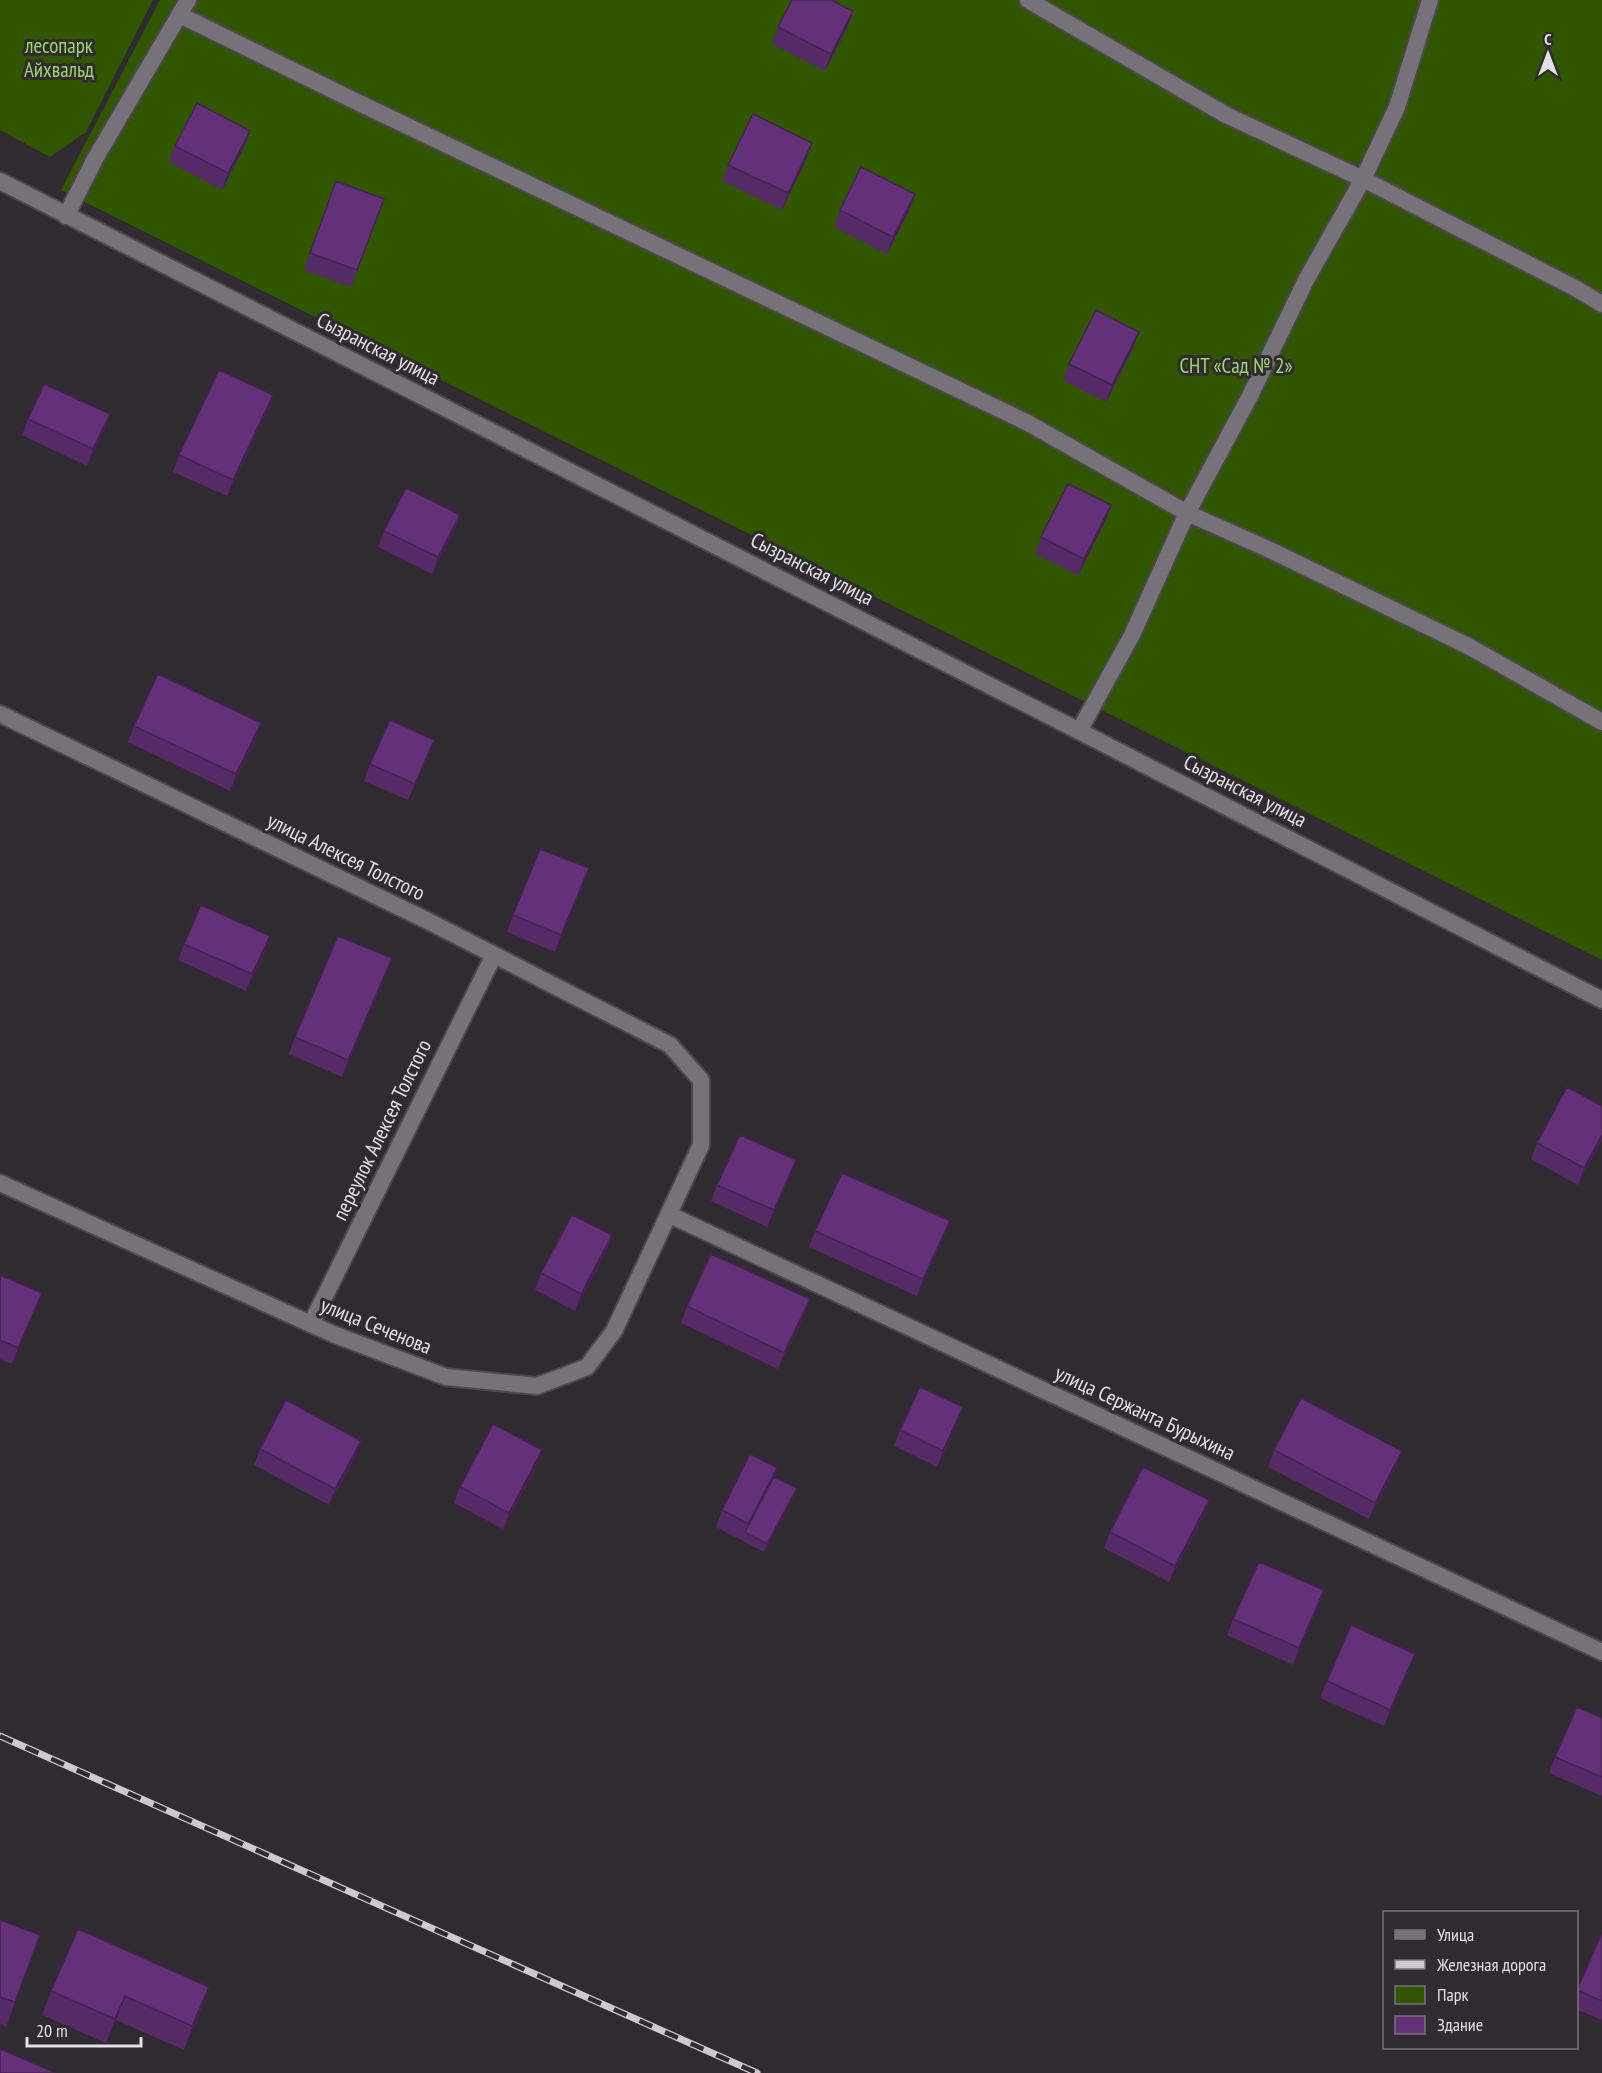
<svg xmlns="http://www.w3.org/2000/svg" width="1602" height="2073" font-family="'PT Sans Narrow',sans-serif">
<rect width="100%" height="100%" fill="#2f2b31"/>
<path fill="#305600" d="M0 0H153L86 132 50 157 0 130Z
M160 0H1602V960L61 190Z"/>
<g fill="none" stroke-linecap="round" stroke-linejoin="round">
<defs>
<path id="minor" d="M1028 0 1226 115 1363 179 1306 280 1250 396 1187 513 1132 635 1079 731
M1430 0 1397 107 1363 179 1575 288 1602 304
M180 15 355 101 1028 423 1187 513 1268 549 1470 647 1602 722
M0 181 1079 731 1602 1000
M66 216 95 159 188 0
M0 714 426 920 670 1045 701 1080V1145L614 1331 587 1367 537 1386 446 1377 333 1334 0 1183
M670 1215 1602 1652
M311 1324 494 955"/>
</defs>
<use href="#minor" stroke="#4c494e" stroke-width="20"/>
<use href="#minor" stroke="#777279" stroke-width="16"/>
<defs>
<path id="rail" d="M0 1736 757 2073"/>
</defs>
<use href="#rail" stroke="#cdcace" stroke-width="7"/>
<use href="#rail" stroke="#2f2b31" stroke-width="4.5" stroke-dasharray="14" stroke-linecap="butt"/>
</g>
<path fill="#552a66" d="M778 27 847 28 825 71 772 44Z
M250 131 244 147 222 190 169 162 175 146Z
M806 160 782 210 722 181 728 165Z
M336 181 384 199 351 287 304 270Z
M840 210 909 211 887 254 834 227Z
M1133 348 1106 402 1063 380 1069 364Z
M267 411 227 496 173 472 179 455Z
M110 414 104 431 87 466 22 435 28 419Z
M460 515 454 531 432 574 378 547 384 531Z
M1105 522 1078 575 1035 554 1041 537Z
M134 726 255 740 230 791 128 742Z
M434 740 428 757 408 800 364 781 370 764Z
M589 868 555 952 507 932 513 915Z
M184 944 264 953 246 991 178 960Z
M386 974 342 1077 289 1054 295 1037Z
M1602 1140 1578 1185 1531 1159 1537 1143Z
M790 1177 767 1227 711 1201 717 1185Z
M950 1221 943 1238 917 1296 809 1247 815 1231Z
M612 1235 606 1252 575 1311 535 1290 541 1273Z
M0 1275 42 1293 12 1364 0 1359Z
M810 1299 804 1315 778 1369 681 1323 687 1306Z
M957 1424 937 1467 894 1446 900 1430Z
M361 1441 355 1458 329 1505 254 1465 260 1449Z
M1274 1450 1396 1467 1369 1519 1268 1467Z
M536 1467 503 1529 454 1503 460 1487Z
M777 1468 774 1477 794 1496 764 1552 716 1527 722 1510Z
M1209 1500 1203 1517 1169 1582 1104 1548 1110 1532Z
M1318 1607 1293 1665 1227 1635 1233 1619Z
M1409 1670 1384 1726 1320 1698 1327 1681Z
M1602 1718V1796L1549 1773 1555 1757Z
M0 1920 40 1935 6 2027 0 2024Z
M1602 1936V2020L1576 2009 1577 1990Z
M209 1987 201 2011 184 2050 116 2020 106 2043 42 2015 51 1991Z"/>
<path fill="#452253" d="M853 11 847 28 825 71 831 54Z
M250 131 244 147 222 190 228 173Z
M812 143 806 160 782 210 788 193Z
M915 194 909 211 887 254 893 237Z
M1139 332 1133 348 1106 402 1112 385Z
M273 395 267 411 227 496 233 480Z
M110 414 104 431 87 466 93 449Z
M1111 505 1105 522 1078 575 1084 559Z
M460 515 454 531 432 574 438 557Z
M261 723 255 740 230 791 236 774Z
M434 740 428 757 408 800 415 784Z
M589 868 583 885 555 952 561 935Z
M270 936 264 953 246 991 252 974Z
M392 958 386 974 342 1077 348 1060Z
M1602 1135V1140L1578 1185 1584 1168Z
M796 1160 790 1177 767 1227 774 1210Z
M950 1221 943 1238 917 1296 923 1279Z
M612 1235 606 1252 575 1311 581 1294Z
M42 1293 36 1309 12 1364 18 1348Z
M810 1299 804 1315 778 1369 784 1353Z
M963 1407 957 1424 937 1467 943 1451Z
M361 1441 355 1458 329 1505 335 1489Z
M542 1450 536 1467 503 1529 509 1513Z
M1402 1451 1396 1467 1369 1519 1375 1503Z
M777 1468 771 1485 745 1532 748 1524Z
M797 1488 794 1496 764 1552 767 1544Z
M1209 1500 1203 1517 1169 1582 1175 1566Z
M1324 1590 1318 1607 1293 1665 1299 1648Z
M1415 1654 1409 1670 1384 1726 1390 1710Z
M209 1987 201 2011 184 2050 192 2026Z
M125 1996 116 2020 106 2043 115 2019Z"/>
<path fill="#633177" stroke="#452253" stroke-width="1.5" d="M792 0H831L853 11 831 54 778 27Z
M197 103 250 131 228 173 175 146Z
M753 114 812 143 788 193 728 165Z
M861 167 915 194 893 237 840 210Z
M336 181 384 199 357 270 310 253Z
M1096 310 1139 332 1112 385 1069 364Z
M219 370 273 395 233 480 179 455Z
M44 384 110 414 93 449 28 419Z
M1068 484 1111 505 1084 559 1041 537Z
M406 488 460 515 438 557 384 531Z
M158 674 261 723 236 774 134 726Z
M390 720 434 740 415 784 370 764Z
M540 849 589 868 561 935 513 915Z
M201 905 270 936 252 974 184 944Z
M338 936 392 958 348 1060 295 1037Z
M1567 1087 1602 1106V1135L1584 1168 1537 1143Z
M740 1135 796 1160 774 1210 717 1185Z
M842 1173 950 1221 923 1279 815 1231Z
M572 1215 612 1235 581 1294 541 1273Z
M711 1254 810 1299 784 1353 687 1306Z
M0 1275 42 1293 18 1348 0 1340Z
M920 1387 963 1407 943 1451 900 1430Z
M1301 1398 1402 1451 1375 1503 1274 1450Z
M286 1400 361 1441 335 1489 260 1449Z
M493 1424 542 1450 509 1513 460 1487Z
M750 1454 777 1468 748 1524 722 1510Z
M1143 1467 1209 1500 1175 1566 1110 1532Z
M774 1477 797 1488 767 1544 745 1532Z
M1259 1562 1324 1590 1299 1648 1233 1619Z
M1351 1625 1415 1654 1390 1710 1327 1681Z
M1577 1707 1602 1718V1777L1555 1757Z
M0 1920 40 1935 15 2002 0 1997Z
M78 1929 209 1987 192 2026 125 1996 115 2019 51 1991Z
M1601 1935 1602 1936V2001L1577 1990Z
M0 2049 54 2072V2073H0Z"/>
<g text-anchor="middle" stroke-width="6" stroke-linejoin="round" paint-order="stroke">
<g font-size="21" fill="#9dd76a" stroke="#2f2b31">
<text x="59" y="53">лесопарк<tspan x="59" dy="24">Айхвальд</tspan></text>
<text x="1236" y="373">СНТ «Сад № 2»</text>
</g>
<g font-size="21" fill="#e3e0e4" stroke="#2f2b31">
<text transform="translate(378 349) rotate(27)" y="7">Сызранская улица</text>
<text transform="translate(812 569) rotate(27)" y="7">Сызранская улица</text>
<text transform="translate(1245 791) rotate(27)" y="7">Сызранская улица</text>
<text transform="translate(346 857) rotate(26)" y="7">улица Алексея Толстого</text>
<text transform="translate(382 1130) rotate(-64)" y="7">переулок Алексея Толстого</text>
<text transform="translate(376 1326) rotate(22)" y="7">улица Сеченова</text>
<text transform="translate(1145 1413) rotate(25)" y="7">улица Сержанта Бурыхина</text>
</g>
</g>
<rect x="1383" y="1911" width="195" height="138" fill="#2f2b31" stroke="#777379" stroke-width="1.5"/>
<rect x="1395" y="1930" width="30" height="9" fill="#777279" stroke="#777379" stroke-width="1.5"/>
<text x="1437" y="1941" font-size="18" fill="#e3e0e4">Улица</text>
<rect x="1395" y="1960" width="30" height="9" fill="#cdcace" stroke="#777379" stroke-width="1.5"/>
<text x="1437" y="1971" font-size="18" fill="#e3e0e4">Железная дорога</text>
<rect x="1395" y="1986" width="30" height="18" fill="#305600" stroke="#777379" stroke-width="1.5"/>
<text x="1437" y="2001" font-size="18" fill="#e3e0e4">Парк</text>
<rect x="1395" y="2016" width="30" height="18" fill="#633177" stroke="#777379" stroke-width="1.5"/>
<text x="1437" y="2031" font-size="18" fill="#e3e0e4">Здание</text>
<g transform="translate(1548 54)" stroke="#2f2b31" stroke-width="4.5" paint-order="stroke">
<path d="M0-4.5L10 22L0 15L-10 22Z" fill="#e3e0e4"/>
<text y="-9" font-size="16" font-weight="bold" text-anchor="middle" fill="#e3e0e4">С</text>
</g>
<path d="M27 2037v9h114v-9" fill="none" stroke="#e3e0e4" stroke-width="3"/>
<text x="36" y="2037" font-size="18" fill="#e3e0e4" stroke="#2f2b31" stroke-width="4.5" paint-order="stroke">20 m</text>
</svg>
